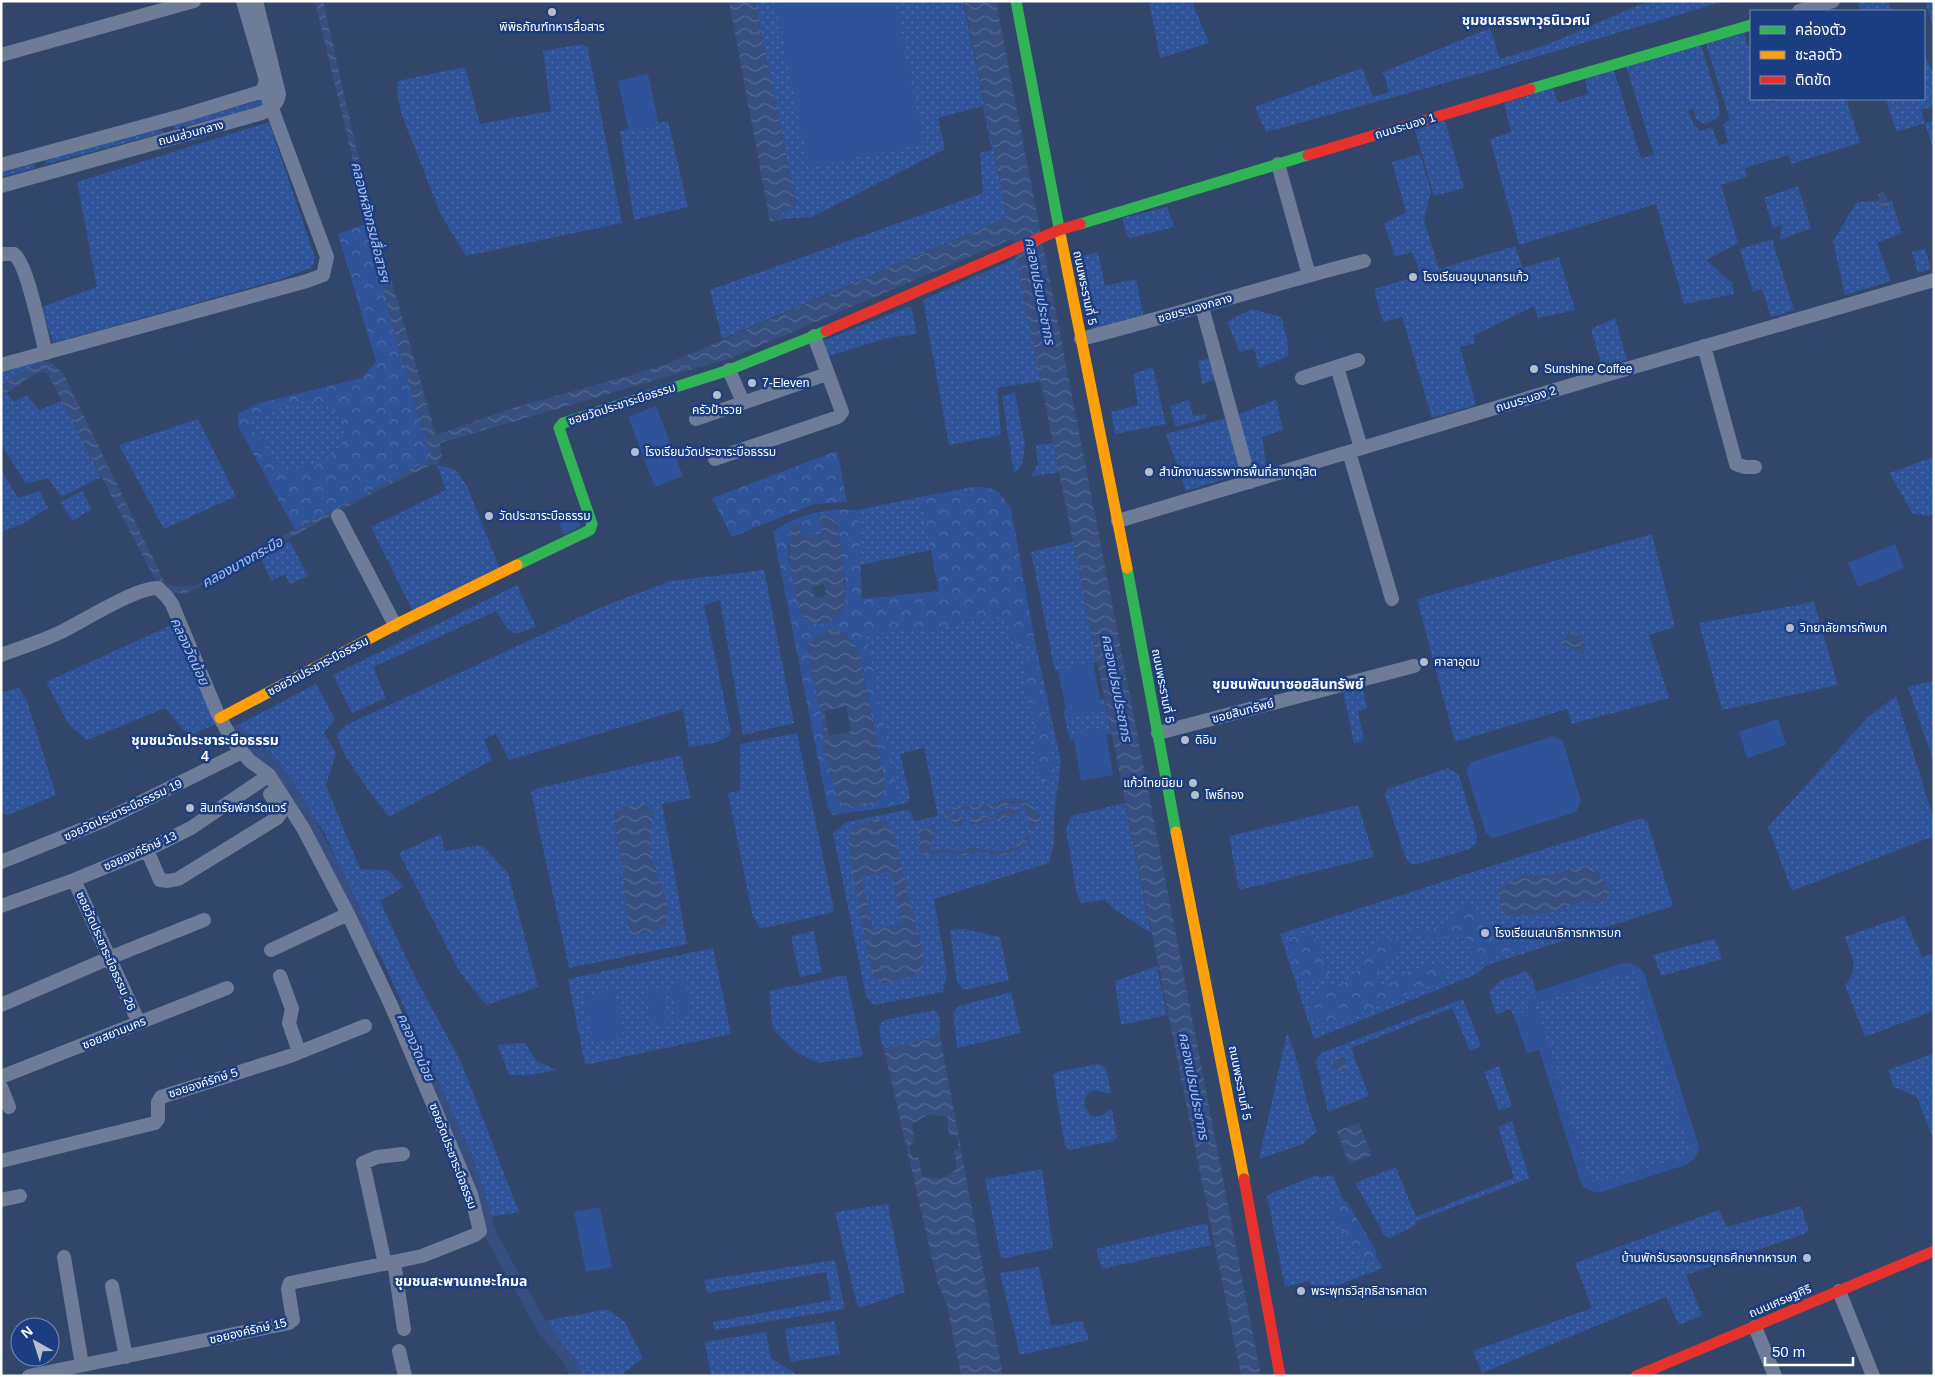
<svg xmlns="http://www.w3.org/2000/svg" width="1935" height="1377" font-family="Helvetica,'Noto Sans Thai',sans-serif">
<defs>
<pattern id="green-dots" width="8" height="8" patternUnits="userSpaceOnUse" patternTransform="scale(1.25)"><rect width="8" height="8" fill="#2f5399"/><path d="M2 2h.1M6 6h.1" fill="none" stroke="#4e6da8" stroke-width="1.8" stroke-linecap="round"/></pattern>
<pattern id="forest-crowns" width="20" height="18" patternUnits="userSpaceOnUse" patternTransform="scale(1.25)"><rect width="20" height="18" fill="#2f5399"/><path d="M2 6a3 3 0 1 1 6 0M12 15a3 3 0 1 1 6 0" fill="none" stroke="#4e6da8"/></pattern>
<pattern id="water-waves" width="16" height="10" patternUnits="userSpaceOnUse" patternTransform="scale(1.25)"><rect width="16" height="10" fill="#364e80"/><path d="M0 5q4-4 8 0t8 0" fill="none" stroke="#546993"/></pattern>
</defs>
<rect width="100%" height="100%" fill="#32456a"/>
<path fill="url(#green-dots)" d="M755 1H963L1007 215 1001 220 722 339 710 290 983 193 980 153 992 150 983 106 938 118 945 149 812 217 781 219 780 214 796 203Z
M1149 1H1192L1209 43 1160 58Z
M1653 1H1725L1485 72 1266 132 1255 107 1362 68 1373 97 1389 92 1383 72 1490 28 1500 59 1546 45 1642 4Z
M1857 1H1888L1891 10 1860 11Z
M1925 1H1932L1934 7V31Z
M1744 33 1751 56V99H1770L1772 103 1779 99H1846L1860 143 1791 164 1788 155 1745 168 1747 177 1721 185 1738 243 1706 260 1732 283 1734 294 1684 304 1656 204 1519 245 1490 139 1511 132 1504 103 1553 88 1558 103 1588 94 1585 78 1614 70 1641 158 1654 155 1626 66 1701 45 1718 102 1720 114 1715 120 1704 124 1696 119 1694 109 1688 110 1693 123 1700 131 1712 127 1719 145 1728 143 1723 124 1730 120 1706 44Z
M583 44 588 48 622 223 466 256 441 215 402 115 397 94 398 81 465 67 480 124 551 111 543 51Z
M1924 53 1934 75V106L1921 110 1925 123 1934 121V152L1925 123 1896 132 1886 99H1924Z
M262 100 266 103 261 107 175 129 173 127 175 125Z
M668 121 688 207 634 220 620 131Z
M1445 121 1464 188 1434 196 1415 130Z
M269 122 315 258 312 267 282 279 53 343 42 307 97 287 77 182Z
M162 129 163 133 46 164 45 163 46 160Z
M1420 154 1431 191 1424 220 1439 269 1515 246 1523 268 1559 257 1575 310 1538 318 1534 306 1473 336 1475 343 1460 347 1476 405 1432 418 1402 317 1383 322 1374 289 1421 275 1412 252 1395 257 1384 224 1406 212 1392 162Z
M33 164 35 165V168L1 177V173Z
M1798 186 1811 228 1780 240 1782 225 1773 228 1764 198Z
M1892 201 1902 233 1877 243 1891 281 1845 295 1833 241 1857 202Z
M1167 207 1174 227 1130 238 1127 236 1122 218Z
M1774 239 1773 243 1794 310 1771 317 1762 289 1753 292 1740 249Z
M1925 248 1931 269 1918 273 1912 252Z
M1098 252 1105 286 1136 279 1144 318 1091 330 1077 257Z
M1016 258 1041 381 997 388 1001 435 949 445 923 300Z
M911 306 917 334 887 338 826 357 822 341Z
M1251 309 1281 317 1287 339 1288 356 1259 368 1254 348 1240 352 1227 322Z
M1615 318 1627 360 1602 367 1591 329Z
M1210 358 1216 379 1202 384 1198 361Z
M45 361 23 372 1 386V370L27 362Z
M1153 367 1166 424 1115 434 1111 412 1138 405 1133 374Z
M7 393 14 402 26 395 39 410 62 401 101 477 61 497 48 478 26 484 1 444V397Z
M1015 393 1025 445 1022 465 1014 473 1002 396Z
M1276 399 1283 430 1262 437 1267 468 1252 473 1237 415Z
M306 400 330 406 346 424 340 447 321 461 289 472 273 463 261 436 249 429V419L257 413 271 412Z
M1189 400 1193 416 1206 414V419L1175 427 1170 406Z
M1227 418 1244 473 1186 491 1166 434Z
M198 419 236 496 164 529 119 445Z
M1053 443 1059 472 1031 477 1038 463 1036 445Z
M1934 457V514L1930 516 1913 514 1889 473Z
M437 465 456 470 467 486 500 569 413 612 371 527 446 490Z
M1 469 18 498 40 491 48 508 22 524 1 532Z
M82 491 92 509 72 521 61 502Z
M920 497 931 550 860 565 858 510Z
M1652 534 1675 627 1649 635 1669 698 1572 724 1567 709 1455 742 1417 599Z
M290 541 308 576 290 584 285 574 271 581 261 558Z
M1073 542 1097 662 1055 671 1031 552Z
M764 570 794 723 743 735 720 600 704 605 731 731C725 745 703 744 689 747L683 709 509 760 496 734 484 739 492 760 389 817C375 798 340 756 337 734L344 726 604 606 671 581Z
M517 585 536 627 515 634 507 628 496 611 373 667 386 698 352 713 333 675Z
M1814 602 1838 685 1722 710 1699 623Z
M1005 616 1011 623V640L1032 646 1035 642 1061 762 1054 814V843L1049 863 934 899 947 975 943 992 874 1005 866 996 833 833 847 822 906 810 910 812 915 821 938 816 924 748 900 754 910 797 907 803 889 807 898 798 866 634 937 628 971 620Z
M174 624 217 724 188 736 165 708 87 740 69 725 46 682Z
M1934 681V763L1908 688 1914 685Z
M316 684 335 719 324 733 336 753 326 785 360 869 388 870 404 887 380 901 414 975 461 1062 519 1212 491 1217 474 1161 324 832 259 743 234 727Z
M1362 687 1367 708 1358 711 1364 740 1354 743 1343 691Z
M19 688 27 701 56 795 8 815 1 812V692Z
M1896 696 1934 821V836L1792 891 1768 827 1868 717Z
M1104 699 1111 734 1070 740 1063 710Z
M797 733 834 910 830 913 760 929 752 913 728 793 740 791V744Z
M681 755 691 798 662 804 687 944 569 968 531 793 535 789Z
M1448 768 1459 775 1477 836 1476 844 1470 849 1414 865 1406 859 1385 795 1387 789Z
M1125 803 1151 933 1115 910 1105 900 1081 903 1077 895 1066 830 1071 816Z
M1358 805 1374 857 1239 890 1229 836Z
M1641 818 1647 821 1673 906 1487 965 1477 974 1314 1039 1280 934Z
M441 834 445 851 482 845 508 873 538 987 486 1005 459 971 399 853Z
M1904 916 1922 957 1934 953V1011L1865 1037 1845 985C1860 969 1852 956 1844 937Z
M965 929 1000 937 1009 980 964 990 957 983 950 930Z
M814 931 822 972 800 977 791 936Z
M1715 939 1722 959 1661 976 1653 955Z
M713 948 731 1034 585 1065 568 979Z
M1157 966 1167 1015 1121 1025 1115 981Z
M1526 971 1532 978 1536 992 1532 993 1528 1011 1514 1016 1510 1009 1496 1015 1489 992 1500 981Z
M1628 971 1633 972 1637 976 1690 1147V1152L1683 1157 1611 1180 1594 1182H1591L1587 1175 1536 1008V1002Z
M846 975 863 1056 818 1063 794 1051 773 1029 769 991Z
M1011 992 1021 1033 957 1048 953 1013 959 1006Z
M1463 999 1481 1046 1470 1051 1452 1008 1351 1048 1369 1096 1328 1112 1316 1061 1321 1053Z
M935 1010 940 1018V1036L884 1049C881 1038 875 1029 884 1020Z
M1287 1033C1301 1065 1304 1100 1317 1132L1306 1140 1303 1144 1259 1159Z
M525 1043 537 1061 557 1070 531 1075H509L498 1045Z
M1934 1053V1141L1917 1097 1894 1087 1888 1070Z
M1099 1064 1106 1068 1111 1092 1109 1094C1095 1089 1086 1088 1084 1105L1091 1116C1101 1118 1104 1114 1112 1108L1117 1138 1113 1141 1069 1150 1065 1146 1053 1075 1056 1072Z
M1499 1066 1512 1106 1499 1111 1484 1072Z
M1512 1121 1529 1178 1415 1222 1416 1225 1390 1238 1385 1236 1355 1183 1396 1167 1416 1217 1514 1178 1498 1127Z
M1042 1169 1053 1248 1001 1259 985 1179Z
M1333 1175 1349 1215 1383 1268 1314 1294 1309 1281 1285 1287 1267 1195 1314 1176 1322 1177Z
M888 1204 905 1292 860 1308 857 1305 835 1212Z
M1801 1206 1809 1232 1686 1275 1702 1315 1679 1325 1666 1297 1482 1373 1473 1351 1592 1308 1575 1263 1719 1210 1727 1227Z
M1207 1223 1211 1245 1102 1269 1096 1249Z
M835 1260 845 1309 714 1330 713 1322 831 1300 826 1272 708 1293 704 1280Z
M1039 1267 1051 1326 1082 1321 1089 1340 1020 1355 1000 1273Z
M607 1309 625 1322 643 1358 620 1376H583L573 1357 545 1321Z
M835 1321 840 1354 790 1362 785 1329Z
M766 1332 771 1358 799 1376H711L705 1342Z"/>
<path fill="url(#forest-crowns)" fill-rule="evenodd" d="M368 223 390 316 420 424 432 453 430 459 419 466 295 530 238 426V414L256 404 362 378 376 362 338 234ZM306 400 330 406 346 424 340 447 321 461 289 472 273 463 261 436 249 429V419L257 413 271 412Z
M837 451 847 502 814 504 732 537 712 498Z
M973 487C997 488 997 488 1011 509L1035 642 1032 646 1016 647C1006 633 1016 629 1005 616L971 620 937 628 866 634 898 798 889 807 833 815 828 809 773 532C788 520 811 513 831 510 840 509 850 510 858 510L862 599 939 591 920 497ZM819 516 837 525 845 578V601L804 619 800 612 788 558V544L799 525 802 537 822 533ZM807 648H858L886 791 839 800 824 748V729Z
M1033 659 1036 663 1040 678 1055 775C1050 780 1045 784 1039 780L1034 741V717L1027 697 1023 661Z
M1466 905 1486 918 1494 928 1518 929 1534 938 1520 948 1474 962 1470 943 1465 937 1419 938 1404 933 1408 929 1438 928 1453 913Z
M1299 933H1308L1316 940 1332 976 1308 982C1296 972 1292 955 1289 940Z
M1385 937 1394 940 1403 947 1399 955 1382 965 1376 983 1383 986 1401 973 1435 965 1450 970 1439 981 1354 1016 1335 1022 1314 1023 1309 1009C1321 986 1328 985 1352 982 1364 960 1362 951 1385 937Z
M1338 1198 1347 1202 1377 1252 1375 1259 1371 1264 1363 1262 1354 1251 1331 1211Z"/>
<path fill="#2f5399" fill-rule="evenodd" d="M776 1H895L923 144 809 167Z
M648 74 659 125 629 132 618 81Z
M656 406 683 476 655 487 628 417Z
M575 516 581 526 564 535 559 524Z
M1895 544 1904 568 1858 587 1848 563Z
M1093 662 1102 710 1068 719 1058 671Z
M1778 719 1786 745 1747 758 1739 732Z
M1105 728 1113 775 1081 781 1073 734Z
M1554 736 1563 741 1581 801 1576 812 1493 838 1486 833 1466 770 1471 762Z
M1623 963C1633 963 1638 965 1644 973L1699 1147C1698 1156 1694 1160 1686 1165L1598 1193 1584 1188 1580 1180 1539 1050 1527 1053 1514 1016 1528 1011 1527 1001 1532 993ZM1628 971 1633 972 1637 976 1690 1147V1152L1683 1157 1611 1180 1594 1182H1591L1587 1175 1536 1008V1002Z
M686 981 693 1016 677 1019 670 984Z
M662 987 669 1022 653 1026 646 991Z
M615 990 623 1037 594 1043 585 996Z
M600 1207 612 1267 586 1272 574 1212Z"/>
<path fill="url(#water-waves)" fill-rule="evenodd" d="M315 1H323L368 199 436 435 510 409 662 366 1001 220 1007 215 964 1H996L1261 1376H1241L1012 239 731 358 440 443 442 455 437 465 433 464 383 488 187 593 168 594 158 585 48 374 38 372 1 397V386L23 372 45 361 53 364 63 373 165 583C175 588 186 587 197 585L269 543 430 459 431 453 420 424 390 316Z
M729 1H755L796 203 780 213 781 219 770 222Z
M1883 192 1886 195 1889 206 1886 211 1882 209 1878 195Z
M831 514C843 537 847 587 843 612 830 625 811 630 800 612 793 581 785 558 792 526L799 524 802 537 821 533 819 516ZM824 584 826 595 815 598 812 587Z
M829 630C845 630 850 636 858 648L885 781 886 791 877 801 847 809 839 800 823 748 824 729 807 647 813 639ZM846 706 851 731 829 736 824 711Z
M1573 632 1580 635 1586 647 1584 653 1579 654 1574 649 1565 646 1563 640 1568 634Z
M1010 798C1025 798 1032 805 1041 816V818C1031 826 1034 836 1025 844 1019 850 1005 856 997 856 992 856 986 853 981 853 967 852 962 859 947 852L933 856 923 855 918 847 922 838 918 832 920 828 924 829 934 824 937 826 934 832 936 837 929 846 931 852 942 848 961 852C976 843 978 850 993 851 1008 852 1026 844 1029 829 1030 823 1029 818 1027 814 1021 794 999 809 984 810 977 810 964 808 957 809 951 810 948 818 944 822L945 814 951 808 957 806 986 805Z
M644 804 653 811 650 851 669 909 666 925C657 930 640 938 630 933 625 907 624 881 621 855 619 841 614 827 614 813L627 807Z
M1014 806 1020 813 998 821 996 819V813Z
M987 814 990 818 989 822 971 825V816Z
M951 821a6 6 0 1 1 12 0a6 6 0 1 1-12 0Z
M880 819 888 822 894 835 924 958 923 968 916 975 882 984 875 979 867 954 848 843C853 822 860 824 880 819ZM891 871 902 923 873 930 862 877Z
M1589 865C1596 875 1605 880 1610 890L1607 898 1598 904 1584 901 1551 912 1520 917 1507 916 1502 910 1498 890 1512 879 1533 874 1545 876Z
M940 1036 1003 1376H961L947 1305 938 1285 884 1049ZM927 1115 947 1116 949 1136 956 1135 959 1149 954 1150 957 1169 941 1179 923 1176 918 1157 913 1158 910 1151V1145L915 1143 912 1124Z
M1333 1064a7 7 0 1 1 14 0a7 7 0 1 1-14 0Z
M1359 1123 1372 1155 1349 1164 1337 1131Z"/>
<g fill="none" stroke-linecap="round" stroke-linejoin="round">
<path stroke="#364e80" stroke-width="12" d="M235 731 267 758 294 794 338 875 371 948
M414 1041 468 1162 492 1237 544 1330 568 1359 577 1376"/>
<path stroke="#6e7c98" stroke-width="14" d="M1799 11 1833 1
M1 55 194 1
M1278 164 1309 275
M1 165 185 115 260 92 264 87 266 80 243 1
M1 186 262 113C271 108 278 104 279 94L256 1
M1 254H14C28 265 40 332 46 353
M1202 307 1250 482
M1081 339C1176 315 1269 285 1364 261
M1704 346 1736 464 1745 467H1755
M1 365 307 281 323 275 327 257 264 87
M1337 367 1361 448
M729 370 743 402
M1302 378 1358 360
M696 419 827 374
M1349 452 1392 599
M715 459 838 417 842 412 814 336
M338 516 395 625
M1118 521 1592 379 1934 280
M1 655C22 647 43 641 63 631 83 621 137 587 158 588L167 597 172 604 217 712 232 740 250 761 269 775 303 828 348 914 391 1005 471 1194 480 1231 475 1235 422 1256 290 1283 288 1289 293 1320 289 1323 29 1376
M1158 733 1414 666
M147 850 160 880 168 881 178 879 277 818 280 814V810L270 794
M1 862 103 821 236 755 240 750
M74 880 139 1023
M1 906 74 880 147 850 191 828 262 780 266 773
M271 950 348 914
M280 976 292 1009 289 1023 299 1052
M1 1005 109 958 204 920
M1 1077 227 988
M1 1087 9 1107
M1 1161 155 1123 158 1119V1102L161 1097 290 1056 365 1026
M1 1200 20 1196
M64 1257 82 1365
M394 1262 404 1329
M385 1264 363 1163 377 1157 403 1154
M112 1286 126 1357
M1839 1291 1873 1376
M1755 1327 1775 1376
M399 1351 405 1376"/>
<path stroke="#30b455" stroke-width="11" d="M1016 1 1061 238
M1530 89 1751 25
M1080 224 1308 155
M517 565 590 530 592 524 559 428 563 423 729 370 826 331
M1127 568 1176 832"/>
<path stroke="#ff9f0a" stroke-width="11" d="M1061 238 1127 568
M220 718 397 624 517 565
M1176 832 1244 1179"/>
<path stroke="#e5322d" stroke-width="11" d="M1308 155 1530 89
M826 331 1059 230 1080 224
M1244 1179 1280 1376
M1636 1376 1934 1251"/>
</g>
<g fill="#b7becb" stroke="#1b3d81" stroke-width="2">
<circle cx="552" cy="12" r="5"/>
<circle cx="1413" cy="277" r="5"/>
<circle cx="1534" cy="369" r="5"/>
<circle cx="752" cy="383" r="5"/>
<circle cx="717" cy="395" r="5"/>
<circle cx="635" cy="452" r="5"/>
<circle cx="1149" cy="472" r="5"/>
<circle cx="489" cy="516" r="5"/>
<circle cx="1790" cy="628" r="5"/>
<circle cx="1424" cy="662" r="5"/>
<circle cx="1185" cy="740" r="5"/>
<circle cx="1193" cy="783" r="5"/>
<circle cx="1195" cy="795" r="5"/>
<circle cx="190" cy="808" r="5"/>
<circle cx="1485" cy="933" r="5"/>
<circle cx="1807" cy="1258" r="5"/>
<circle cx="1301" cy="1291" r="5"/>
</g>
<g text-anchor="middle" stroke-width="5" stroke-linejoin="round" paint-order="stroke">
<g font-size="12" fill="#fff" stroke="#1b3d81" text-anchor="start">
<text x="552" y="31" text-anchor="middle">พิพิธภัณฑ์ทหารสื่อสาร</text>
<text x="1423" y="281">โรงเรียนอนุบาลกรแก้ว</text>
<text x="1544" y="373">Sunshine Coffee</text>
<text x="762" y="387">7-Eleven</text>
<text x="717" y="414" text-anchor="middle">ครัวป้ารวย</text>
<text x="645" y="456">โรงเรียนวัดประชาระบือธรรม</text>
<text x="1159" y="476">สำนักงานสรรพากรพื้นที่สาขาดุสิต</text>
<text x="499" y="520">วัดประชาระบือธรรม</text>
<text x="1800" y="632">วิทยาลัยการทัพบก</text>
<text x="1434" y="666">ศาลาอุดม</text>
<text x="1195" y="744">ดิอิม</text>
<text x="1183" y="787" text-anchor="end">แก้วไทยนิยม</text>
<text x="1205" y="799">โพธิ์ทอง</text>
<text x="200" y="812">สินทรัยพ์ฮาร์ดแวร์</text>
<text x="1495" y="937">โรงเรียนเสนาธิการทหารบก</text>
<text x="1797" y="1262" text-anchor="end">บ้านพักรับรองกรมยุทธศึกษาทหารบก</text>
<text x="1311" y="1295">พระพุทธวิสุทธิสารศาสดา</text>
</g>
<g font-size="12" fill="#fff" stroke="#1b3d81">
<text transform="translate(1405 126) rotate(-17)" y="4">ถนนระนอง 1</text>
<text transform="translate(191 133) rotate(-15)" y="4">ถนนส่วนกลาง</text>
<text transform="translate(1085 288) rotate(78)" y="4">ถนนพระรามที่ 5</text>
<text transform="translate(1195 308) rotate(-16)" y="4">ซอยระนองกลาง</text>
<text transform="translate(1526 399) rotate(-17)" y="4">ถนนระนอง 2</text>
<text transform="translate(622 404) rotate(-18)" y="4">ซอยวัดประชาระบือธรรม</text>
<text transform="translate(318 666) rotate(-28)" y="4">ซอยวัดประชาระบือธรรม</text>
<text transform="translate(1163 686) rotate(79)" y="4">ถนนพระรามที่ 5</text>
<text transform="translate(1243 711) rotate(-15)" y="4">ซอยสินทรัพย์</text>
<text transform="translate(123 810) rotate(-25)" y="4">ซอยวัดประชาระบือธรรม 19</text>
<text transform="translate(140 851) rotate(-24)" y="4">ซอยองค์รักษ์ 13</text>
<text transform="translate(106 951) rotate(66)" y="4">ซอยวัดประชาระบือธรรม 26</text>
<text transform="translate(114 1033) rotate(-22)" y="4">ซอยสยามนคร</text>
<text transform="translate(203 1083) rotate(-18)" y="4">ซอยองค์รักษ์ 5</text>
<text transform="translate(1240 1083) rotate(79)" y="4">ถนนพระรามที่ 5</text>
<text transform="translate(453 1156) rotate(69)" y="4">ซอยวัดประชาระบือธรรม</text>
<text transform="translate(1780 1301) rotate(-23)" y="4">ถนนเศรษฐศิริ</text>
<text transform="translate(248 1331) rotate(-13)" y="4">ซอยองค์รักษ์ 15</text>
</g>
<g font-size="14" font-weight="bold" fill="#fff" stroke="#1b3d81">
<text x="1526" y="25">ชุมชนสรรพาวุธนิเวศน์</text>
<text x="1288" y="689">ชุมชนพัฒนาซอยสินทรัพย์</text>
<text x="205" y="745">ชุมชนวัดประชาระบือธรรม<tspan x="205" dy="16">4</tspan></text>
<text x="461" y="1286">ชุมชนสะพานเกษะโกมล</text>
</g>
<g font-size="14" font-style="italic" fill="#aac3f2" stroke="#1b3d81">
<text transform="translate(371 222) rotate(76)" y="5">คลองหลังกรมสื่อสารฯ</text>
<text transform="translate(1040 291) rotate(79)" y="5">คลองเปรมประชากร</text>
<text transform="translate(242 562) rotate(-29)" y="5">คลองบางกระบือ</text>
<text transform="translate(190 651) rotate(65)" y="5">คลองวัดน้อย</text>
<text transform="translate(1117 688) rotate(79)" y="5">คลองเปรมประชากร</text>
<text transform="translate(416 1047) rotate(66)" y="5">คลองวัดน้อย</text>
<text transform="translate(1194 1086) rotate(79)" y="5">คลองเปรมประชากร</text>
</g>
</g>
<rect width="1935" height="1377" fill="none" stroke="#ffffff" stroke-width="5"/>
<rect x="1750" y="10" width="175" height="90" fill="#1b3d81" stroke="#768bb3"/>
<rect x="1760" y="26" width="25" height="8" fill="#30b455" stroke="#768bb3"/>
<text x="1795" y="35" font-size="15" fill="#ffffff">คล่องตัว</text>
<rect x="1760" y="51" width="25" height="8" fill="#ff9f0a" stroke="#768bb3"/>
<text x="1795" y="60" font-size="15" fill="#ffffff">ชะลอตัว</text>
<rect x="1760" y="76" width="25" height="8" fill="#e5322d" stroke="#768bb3"/>
<text x="1795" y="85" font-size="15" fill="#ffffff">ติดขัด</text>
<g transform="translate(35 1342) rotate(321)"><circle r="24" fill="#1b3d81" stroke="#768bb3"/>
<path d="M0-4L9 19L0 12L-9 19Z" fill="#b7becb"/>
<text y="-8" font-size="14" font-weight="bold" text-anchor="middle" fill="#ffffff">N</text>
</g>
<path d="M1765 1357v8h88v-8" fill="none" stroke="#ffffff" stroke-width="2.5"/>
<text x="1772" y="1357" font-size="15" fill="#ffffff" stroke="#1b3d81" stroke-width="4" paint-order="stroke">50 m</text>
</svg>
